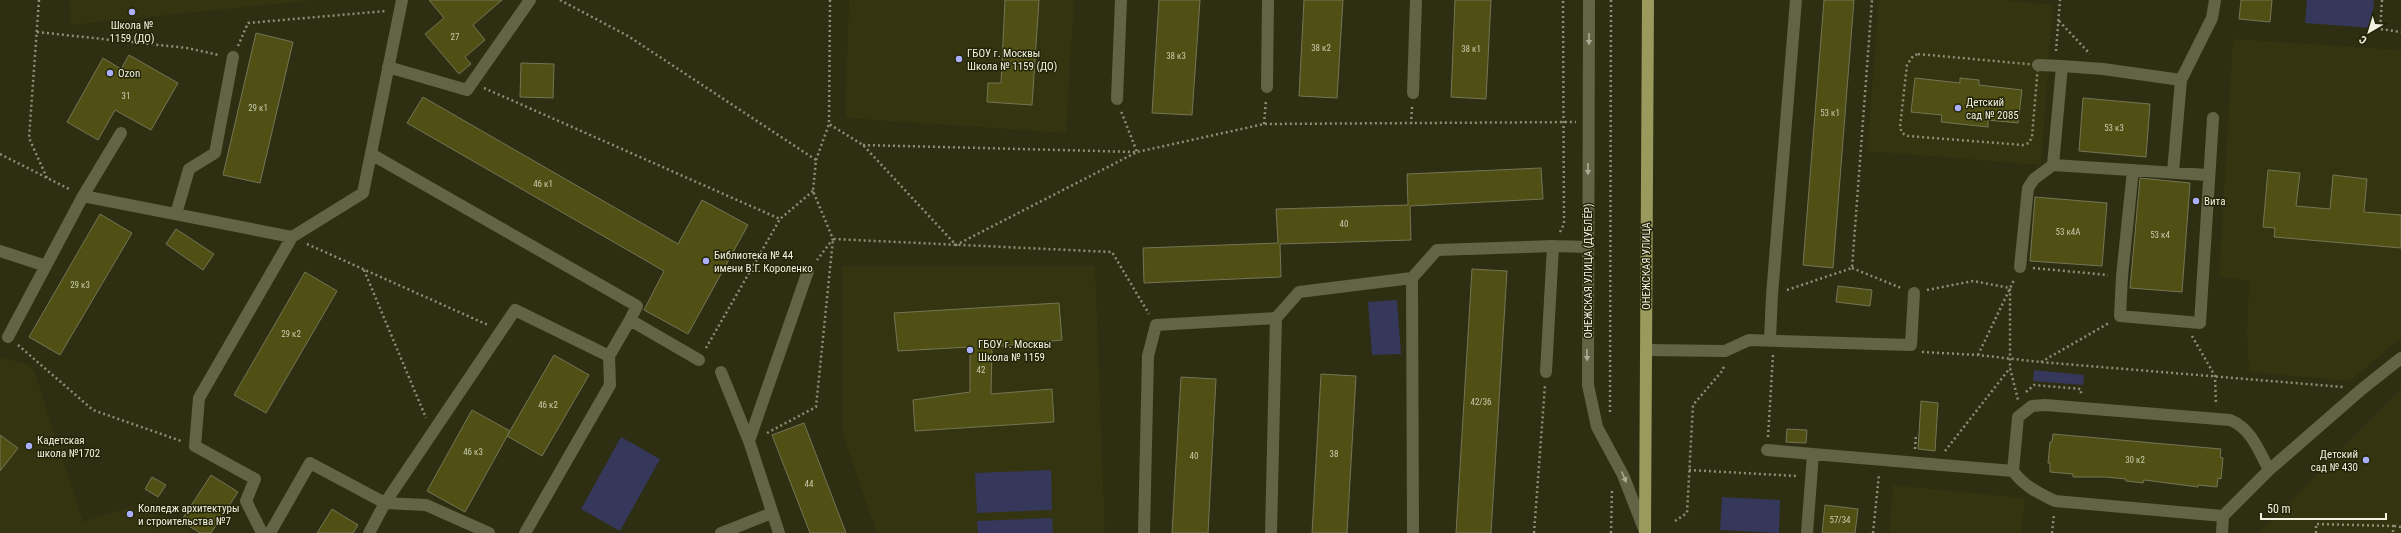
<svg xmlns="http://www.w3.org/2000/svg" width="2401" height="533" font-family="'Roboto Condensed',sans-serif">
<rect width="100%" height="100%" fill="#2e2e12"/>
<path fill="#343410" d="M69 0H316L71 25Z
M849 0H1074L1066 133 845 118Z
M1879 0H2005L2053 5 2041 165 1867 151Z
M2233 39 2401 50V338L2350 381 2249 372 2247 332 2249 281 2219 277Z
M842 266H1095L1105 533H877L842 433Z
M0 357 29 365 34 370 83 522 130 507 175 521 193 533H0Z
M2401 389V533H2259V532Z
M1893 485 2025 498 2021 533H1889Z"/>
<path fill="#35375b" d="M2307 0H2374L2372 28 2305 23Z
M1397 300 1401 354 1372 355 1368 302Z
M2034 370 2084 375 2083 385 2033 381Z
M621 437 660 459 620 531 581 509Z
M1051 470 1052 510 977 513 975 473Z
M1722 497 1780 500 1779 533 1720 530Z
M1052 518 1053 533H978L977 521Z"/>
<path fill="#505014" stroke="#747557" d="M429 0H502L473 25 485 40 465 57 471 64 459 74 425 34 444 18Z
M1005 0H1039L1032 105 987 102 988 83H1001Z
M1159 0H1200L1192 115 1152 113Z
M1304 0H1343L1337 98 1299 96Z
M1455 0H1491L1486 99 1451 97Z
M1824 0H1854L1833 268 1803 265Z
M2241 0H2272L2270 22 2239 19Z
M256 33 293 42 260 183 223 175Z
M129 55 178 83 151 130 115 110 98 140 67 122 103 58 121 69Z
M521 63 554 64 553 98 520 97Z
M1915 78 1960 83V78L1979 80V85L2022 90 2018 123 1988 120V127L1941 122 1942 115 1911 112Z
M423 97 678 244 702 200 748 225 688 334 644 310 664 271 407 123Z
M2083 98 2150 104 2146 157 2079 151Z
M1541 168 1543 199 1410 206 1411 240 1280 244 1281 277 1144 283 1143 248 1278 243 1276 209 1408 205 1407 174Z
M2268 170 2300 173 2296 206 2330 209 2333 175 2367 179 2364 212 2401 215V248L2274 237 2275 228 2263 227Z
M2140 178 2190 183 2182 292 2130 288Z
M2035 197 2107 203 2102 266 2030 261Z
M100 214 132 233 60 355 29 337Z
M176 229 214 254 203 270 166 244Z
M1472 269 1507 271 1491 533H1456Z
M305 272 337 291 266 413 234 395Z
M1838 286 1872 290 1870 306 1836 302Z
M1059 303 1062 340 992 347 991 394 1052 389 1054 422 915 431 913 400 970 392V347L898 351 894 313Z
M554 355 589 375 542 456 507 436Z
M1321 374 1356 376 1347 533H1312Z
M1181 377 1216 379 1208 533H1172Z
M1921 401 1938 403 1935 451 1918 449Z
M472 410 510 431 465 512 427 491Z
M804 423 846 533H810L772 435Z
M1787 429 1807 430 1806 443 1786 442Z
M2053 434 2221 449 2220 457 2223 458 2221 479 2218 478 2217 487 2198 485V487L2152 481 2144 480 2143 483 2126 481V479L2105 477H2073V474L2050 472V463H2048L2050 442H2052Z
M0 435 18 448 0 471Z
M211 475 238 492 211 533H200L181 521Z
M152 477 166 485 158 497 145 489Z
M1825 505 1858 509 1855 533H1822Z
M332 509 358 525 353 533H317Z"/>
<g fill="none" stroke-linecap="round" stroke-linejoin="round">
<path stroke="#8e8f78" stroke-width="2.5" stroke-dasharray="2 3" stroke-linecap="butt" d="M39 0 29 138 47 178
M560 0 628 36 816 160 813 191 833 239 817 260
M830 0 829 124 863 145 956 245 1137 152 1121 111
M2382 0 2380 29 2401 32
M2059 21 2090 54
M37 32 187 48 219 55
M238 46 248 23 386 11
M2056 51 2060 0
M1918 54 2038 65 2032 137 2029 143 2023 145 1908 136 1902 133 1900 127 1907 65 1913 56Z
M484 88 780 219
M1264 124 1266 100
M1411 124 1412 107
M863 145 1137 152 1264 124 1576 122
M0 154 71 190
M816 160 829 124
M1560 232 1564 224 1563 0
M307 244 488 325
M1852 268 1901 288
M2033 268 2108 275
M364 270 426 418
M1787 290 1852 268 1872 0
M1927 290 1973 281 2010 288V368L2018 400
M2192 336 2215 376 2216 405
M18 345 93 410 181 441
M706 348 780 219 813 191
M1922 352 1978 355 2040 362 2343 387
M1978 355 2014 280
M2041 362 2109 323
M2026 392 2034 385 2081 389V394
M1610 412 1611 0
M767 433 816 407 833 239 1112 252 1149 314
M1768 437 1773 355
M1915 449 1916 434
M1945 451 2010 368
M1689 470 1797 476
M1675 521 1687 513 1693 405 1723 370 1724 364
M2394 526 2401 527
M1534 533 1545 385
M1611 533 1612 488
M1873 533 1879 474
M2052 533 2054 514
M2316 533V524L2393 526V533"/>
<path stroke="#636446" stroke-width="12" d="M1589 0 1588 385 1597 427 1623 475 1644 529
M2038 65 2062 66
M388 67 467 90 530 0
M1267 87 1268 0
M1413 93 1416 0
M1117 99 1121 0
M371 154 637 306 630 320
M2053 165 2208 175
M2133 170 2122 276 2120 316 2200 323 2213 118
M2173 172 2181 80 2212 18 2215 0
M83 196 121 133
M176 214 189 169 215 153 233 57
M0 251 46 266
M2020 267 2028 188 2034 179 2053 165 2062 66 2103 69 2181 80
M1412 278 1413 533
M8 337 83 196 292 237
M1770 339 1772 295 1796 0
M1646 350 1725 351 1749 340 1911 345 1914 293
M721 372 749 441 779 533
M1546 372 1553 246
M749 441 808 271
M1767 450 1813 454
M2013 471 2018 417 2032 406 2045 405 2230 420C2251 428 2259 451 2269 470
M262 533 246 501 255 479 195 446 199 398 292 237 363 193 402 0
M270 533 310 463 385 503 426 505 489 533
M369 533 385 503 515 310 609 356 630 320 699 360
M525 533 610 385 609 356
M721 533 772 513
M1144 533 1148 356 1156 325 1276 318 1299 292 1412 278 1437 250 1553 246 1588 247
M1271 533 1276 318
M1807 533 1813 454 2013 471C2024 486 2038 493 2055 501L2223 516
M2222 533 2223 516 2269 470 2362 389 2401 358"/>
<path stroke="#999a5c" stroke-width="12" d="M1645 533 1648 0"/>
</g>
<defs><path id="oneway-solid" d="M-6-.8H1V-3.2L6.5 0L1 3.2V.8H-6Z"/></defs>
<g fill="#aaab94">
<use href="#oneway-solid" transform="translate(1589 39) rotate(90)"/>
<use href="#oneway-solid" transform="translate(1588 169) rotate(90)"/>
<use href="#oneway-solid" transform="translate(1587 355) rotate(88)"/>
<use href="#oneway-solid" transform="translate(1624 477) rotate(66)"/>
</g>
<g fill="#aab0fb" stroke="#242408" stroke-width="1.5">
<circle cx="132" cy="12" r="4"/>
<circle cx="959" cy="59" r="4"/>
<circle cx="110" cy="73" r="4"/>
<circle cx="1958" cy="108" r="4"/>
<circle cx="2196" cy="201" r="4"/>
<circle cx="706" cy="261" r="4"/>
<circle cx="970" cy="350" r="4"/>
<circle cx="29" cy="446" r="4"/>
<circle cx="2366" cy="460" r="4"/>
<circle cx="130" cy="514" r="4"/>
</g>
<g text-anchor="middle" stroke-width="3" stroke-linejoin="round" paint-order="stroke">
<g font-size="9" fill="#c9caae">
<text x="455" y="40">27</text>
<text x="1321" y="51">38 к2</text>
<text x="1471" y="52">38 к1</text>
<text x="1176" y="59">38 к3</text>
<text x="126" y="99">31</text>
<text x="258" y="111">29 к1</text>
<text x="1830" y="116">53 к1</text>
<text x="2114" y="131">53 к3</text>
<text x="543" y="187">46 к1</text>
<text x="1344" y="227">40</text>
<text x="2068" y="235">53 к4А</text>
<text x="2160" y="238">53 к4</text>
<text x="80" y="288">29 к3</text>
<text x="291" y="337">29 к2</text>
<text x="981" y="373">42</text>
<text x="1481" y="405">42/36</text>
<text x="548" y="408">46 к2</text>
<text x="473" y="455">46 к3</text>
<text x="1334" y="457">38</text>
<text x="1194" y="459">40</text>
<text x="2135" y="463">30 к2</text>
<text x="809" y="487">44</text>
<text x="1840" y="523">57/34</text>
</g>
<g font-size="11" fill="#f1f2e1" stroke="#242408" text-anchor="start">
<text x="132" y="29" text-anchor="middle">Школа №<tspan x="132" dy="13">1159 (ДО)</tspan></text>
<text x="967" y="57">ГБОУ г. Москвы<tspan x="967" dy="13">Школа № 1159 (ДО)</tspan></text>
<text x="118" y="77">Ozon</text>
<text x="1966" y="106">Детский<tspan x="1966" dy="13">сад № 2085</tspan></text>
<text x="2204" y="205">Вита</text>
<text x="714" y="259">Библиотека № 44<tspan x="714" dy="13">имени В.Г. Короленко</tspan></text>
<text x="978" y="348">ГБОУ г. Москвы<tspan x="978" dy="13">Школа № 1159</tspan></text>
<text x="37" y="444">Кадетская<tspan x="37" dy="13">школа №1702</tspan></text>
<text x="2358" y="458" text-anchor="end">Детский<tspan x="2358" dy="13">сад № 430</tspan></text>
<text x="138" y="512">Колледж архитектуры<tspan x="138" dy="13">и строительства №7</tspan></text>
</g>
<g font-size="11" fill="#f1f2e1" stroke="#242408">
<text transform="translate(1646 266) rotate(-90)" y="4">ОНЕЖСКАЯ УЛИЦА</text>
<text transform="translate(1588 271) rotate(-90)" y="4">ОНЕЖСКАЯ УЛИЦА (ДУБЛЁР)</text>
</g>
</g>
<g transform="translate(2369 32) rotate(218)" stroke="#242408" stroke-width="3" paint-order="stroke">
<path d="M0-3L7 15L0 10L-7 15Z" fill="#f1f2e1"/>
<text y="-6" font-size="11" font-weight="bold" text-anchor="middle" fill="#f1f2e1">С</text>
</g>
<path d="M2261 513v6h125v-6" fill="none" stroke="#f1f2e1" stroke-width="2"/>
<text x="2267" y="513" font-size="12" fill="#f1f2e1" stroke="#242408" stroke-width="3" paint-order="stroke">50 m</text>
</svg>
